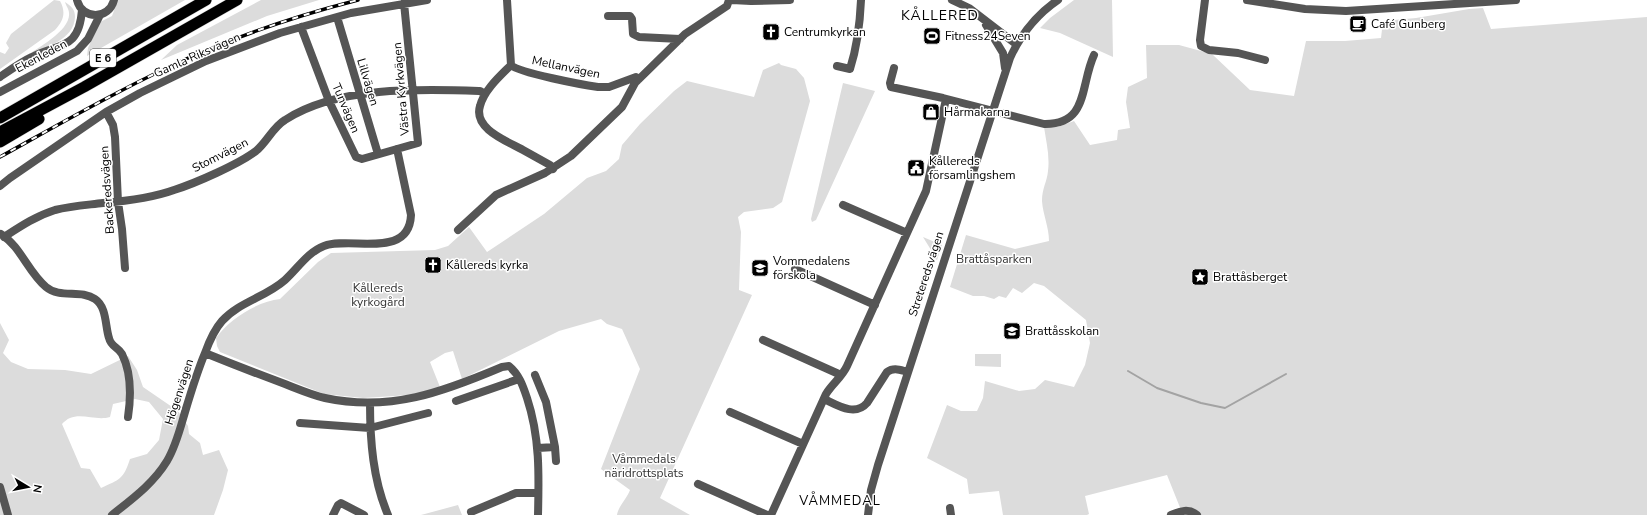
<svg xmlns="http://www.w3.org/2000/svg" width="1647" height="515" font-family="'Nunito Sans',sans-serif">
<rect width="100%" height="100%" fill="#fff"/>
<path fill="#dcdcdc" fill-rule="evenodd" d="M54 0 60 1C66 12 64 20 55 30L0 69V52L5 54 9 48 6 43 11 34Z
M118 0H185L87 56 88 48 100 22 112 16Z
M261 0H319L267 16 161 60 177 45Z
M1074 0H1112L1113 57 1060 33 1040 28 1050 18Z
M65 2C71 6 75 9 75 17 74 41 44 47 26 56 38 48 71 30 69 13 69 9 66 6 65 2Z
M1483 8 1491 29 1647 17V515H1183L1167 475 1085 496 1089 514 1087 515H1003L999 491 969 494 967 479 927 458 947 405 961 411H977L983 398 985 381 1019 391 1035 389 1045 380 1074 387 1085 365 1090 343 1086 320 1044 286 1034 283 1022 293 1013 288 1006 298 999 296 994 299 984 296H973L950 287 966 235 1015 249 1049 241C1049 227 1043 215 1042 201 1042 188 1047 182 1048 171 1050 156 1046 141 1044 127H1058L1074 121 1090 145 1117 140 1118 130 1130 128 1126 102 1128 87 1147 78 1146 45H1179L1212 54 1250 90 1294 96 1306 41H1345L1381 38 1383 21 1416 18 1469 9Z
M779 63 781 65 796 69 804 78 810 101 782 202 773 208 744 212 738 217 741 232 739 290 752 295 660 498 690 515H617C618 507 627 498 630 490L601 469 640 369 622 329 607 324 601 319 559 331 462 379 453 351 445 353 430 362 440 387 417 394 395 396 363 398 324 394 220 352 217 346 216 338C228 320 258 301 280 299L318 262 331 253 435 250 448 246 469 227 487 252 544 214 587 178 606 171 619 159 622 145 640 124 674 91 687 81 754 97 763 70Z
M843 83 875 91 816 220 812 222 811 219Z
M923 237 942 245 937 260 931 256V250Z
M0 323 9 340 3 353 11 362 28 369 65 370 91 374 128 356 137 370 143 387 178 411 188 426 189 434 200 443 203 455 219 450 228 470 223 490 214 515H0ZM135 399 149 402 163 419 159 440 147 454 130 459C123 480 120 479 101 488L90 469 81 468 62 424C64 422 67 419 70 418 82 413 97 421 110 417L113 404Z
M975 354H1001V367L975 366Z
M458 505 462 515H421Z"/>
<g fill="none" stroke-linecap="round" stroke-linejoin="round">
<path stroke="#a3a3a3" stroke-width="2" d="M1128 371 1157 388 1201 403 1225 408 1286 374"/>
<defs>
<path id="highway" d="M0 118 206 0
M0 132 84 87 237 0
M0 142 39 119"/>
</defs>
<use href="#highway" stroke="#dbdbdb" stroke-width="12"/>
<path stroke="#555" stroke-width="8" d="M77 0C82 20 109 20 114 0
M507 0 511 65C500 76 484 90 480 106 473 129 507 141 523 150 532 155 541 160 550 165L553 169
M732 0 751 1 790 0
M952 0 969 8 1016 44
M1205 0 1200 40 1201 46 1209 50 1238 53 1265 60
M1247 0 1305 9 1346 11 1516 0
M608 16H630L632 19 633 34 639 37 680 39
M337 17 378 154
M986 25 1003 53 1005 68
M301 27 329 101 356 157 362 159 418 143 404 3
M511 65C519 73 584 85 598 87H609L636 77 639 79
M837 66 850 69C857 47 860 23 861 0
M894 68 890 83 891 87 943 98 1044 124C1089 125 1080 85 1094 55
M0 77C10 70 21 62 32 57 61 43 79 49 82 10
M0 92 77 51 88 39 100 15
M106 112 113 125 115 137 118 202 122 229 125 268
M0 186 10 178 106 112 140 93 206 61 280 33 351 13 427 0
M843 205 907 233
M458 230 496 195 545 173 571 156 622 107 635 83 685 34 727 6 729 0
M1 234C21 247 28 272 46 287 60 299 81 289 95 299 107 307 105 326 109 338 111 347 118 347 122 354 131 372 131 397 128 417
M4 237C21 226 36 216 55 210 71 206 87 205 103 203 127 201 152 198 174 190 196 183 239 164 256 151 267 142 273 127 285 120 337 86 420 89 480 91L485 94
M795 269 875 305
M763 340 841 375
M205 353C209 342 214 330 222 321 239 302 266 297 285 280 298 268 308 252 324 246 351 236 409 260 411 215L397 149
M535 375 546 402 555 447
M824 399C837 405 855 417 867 403L887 372C894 367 900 370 908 372
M456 401 519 379
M370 403C370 441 373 480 388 515
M730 412 803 444
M300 423 370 428 428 413
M538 448 555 447 556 461
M698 484 767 515
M0 487 8 515
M950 508 951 515
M471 512 516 493H538
M112 515C132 499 153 484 167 461 176 446 180 429 185 412 191 392 197 372 205 353 232 364 258 374 285 384 298 389 312 395 325 398 390 412 443 392 502 367L509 366C519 374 523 386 527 398 540 437 539 475 538 515
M333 515 338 505 341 503 364 515
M771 515 826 394C832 384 842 377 847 366L926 191 946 99
M868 515 871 490 878 465 1010 58C1021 34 1036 15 1058 0
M1171 515C1180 511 1189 508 1197 515"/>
<use href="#highway" stroke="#000" stroke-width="11"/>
<defs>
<path id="rail" d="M0 157C65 121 129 84 197 54 249 32 303 14 358 0"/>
</defs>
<use href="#rail" stroke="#000" stroke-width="3.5"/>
<use href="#rail" stroke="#fff" stroke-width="2" stroke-dasharray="6" stroke-linecap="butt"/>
</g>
<defs>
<symbol id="cafe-square" viewBox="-11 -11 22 22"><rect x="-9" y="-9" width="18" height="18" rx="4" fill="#000" stroke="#fff"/><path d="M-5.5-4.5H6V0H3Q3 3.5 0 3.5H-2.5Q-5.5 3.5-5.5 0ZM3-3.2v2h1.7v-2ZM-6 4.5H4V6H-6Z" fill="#fff"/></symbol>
<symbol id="church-square" viewBox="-11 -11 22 22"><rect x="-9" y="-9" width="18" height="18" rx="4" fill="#000" stroke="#fff"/><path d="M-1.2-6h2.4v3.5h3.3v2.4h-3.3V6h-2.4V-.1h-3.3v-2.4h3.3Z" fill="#fff"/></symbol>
<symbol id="stadium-square" viewBox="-11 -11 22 22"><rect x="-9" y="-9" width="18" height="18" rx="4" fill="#000" stroke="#fff"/><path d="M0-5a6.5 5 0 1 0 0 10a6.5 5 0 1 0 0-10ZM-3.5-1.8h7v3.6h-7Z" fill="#fff"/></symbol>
<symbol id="shop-square" viewBox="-11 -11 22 22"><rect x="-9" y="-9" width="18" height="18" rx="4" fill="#000" stroke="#fff"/><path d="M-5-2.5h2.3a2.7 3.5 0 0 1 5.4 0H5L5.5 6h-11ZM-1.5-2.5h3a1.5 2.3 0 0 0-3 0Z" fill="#fff"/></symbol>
<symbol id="civic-square" viewBox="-11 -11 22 22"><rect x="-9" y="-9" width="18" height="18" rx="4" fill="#000" stroke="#fff"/><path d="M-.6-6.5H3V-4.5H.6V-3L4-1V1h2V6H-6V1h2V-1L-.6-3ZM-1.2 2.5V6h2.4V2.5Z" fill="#fff"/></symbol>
<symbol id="school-square" viewBox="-11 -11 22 22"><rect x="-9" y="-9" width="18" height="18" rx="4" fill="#000" stroke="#fff"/><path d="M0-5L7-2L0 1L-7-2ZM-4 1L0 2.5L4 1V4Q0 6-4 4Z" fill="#fff"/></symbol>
<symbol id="sight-square" viewBox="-11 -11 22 22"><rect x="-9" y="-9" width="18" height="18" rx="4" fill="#000" stroke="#fff"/><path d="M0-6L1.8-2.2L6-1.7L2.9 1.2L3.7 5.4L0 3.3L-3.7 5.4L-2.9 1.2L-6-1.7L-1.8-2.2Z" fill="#fff"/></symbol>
</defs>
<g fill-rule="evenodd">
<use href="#cafe-square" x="1348" y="14" width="20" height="20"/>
<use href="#church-square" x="761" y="22" width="20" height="20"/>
<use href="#stadium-square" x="922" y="26" width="20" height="20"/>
<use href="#shop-square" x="921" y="102" width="20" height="20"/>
<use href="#civic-square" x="906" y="158" width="20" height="20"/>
<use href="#church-square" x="423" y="255" width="20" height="20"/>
<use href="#school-square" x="750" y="258" width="20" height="20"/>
<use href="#sight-square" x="1190" y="267" width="20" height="20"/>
<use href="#school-square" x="1002" y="321" width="20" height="20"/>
</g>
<g text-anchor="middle" stroke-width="3" stroke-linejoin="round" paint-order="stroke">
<rect fill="#fff" stroke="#4c4c4c" stroke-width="1" x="90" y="49" width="26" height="18" rx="3"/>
<g font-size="11" font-weight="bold" fill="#000">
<text x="103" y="62">E 6</text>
</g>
<g font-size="12" fill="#000" stroke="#fff" text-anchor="start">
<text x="1371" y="28">Café Gunberg</text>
<text x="784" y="36">Centrumkyrkan</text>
<text x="945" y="40">Fitness24Seven</text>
<text x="944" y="116">Hårmakarna</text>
<text x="929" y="165">Kållereds<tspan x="929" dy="14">församlingshem</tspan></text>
<text x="773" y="265">Vommedalens<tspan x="773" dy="14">förskola</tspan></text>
<text x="446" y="269">Kållereds kyrka</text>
<text x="1213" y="281">Brattåsberget</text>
<text x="1025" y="335">Brattåsskolan</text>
</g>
<g font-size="12" fill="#000" stroke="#fff">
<text transform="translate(197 55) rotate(-24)" y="4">Gamla Riksvägen</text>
<text transform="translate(41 56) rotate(-28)" y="4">Ekenleden</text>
<text transform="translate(566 67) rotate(12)" y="4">Mellanvägen</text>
<text transform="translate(368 82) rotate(73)" y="4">Lillvägen</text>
<text transform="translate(401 89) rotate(-95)" y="4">Västra Kyrkvägen</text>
<text transform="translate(346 108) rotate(67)" y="4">Tunvägen</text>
<text transform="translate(220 155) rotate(-27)" y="4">Stomvägen</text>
<text transform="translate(107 190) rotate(-94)" y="4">Backeredsvägen</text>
<text transform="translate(926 274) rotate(-72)" y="4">Streteredsvägen</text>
<text transform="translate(179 392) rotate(-72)" y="4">Högenvägen</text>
</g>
<g font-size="12" fill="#333" stroke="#fff">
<text x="994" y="263">Brattåsparken</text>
<text x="378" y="292">Kållereds<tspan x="378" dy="14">kyrkogård</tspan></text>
<text x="644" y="463">Våmmedals<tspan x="644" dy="14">näridrottsplats</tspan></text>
</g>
<g font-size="13" letter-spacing="1" fill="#000" stroke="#fff">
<text x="840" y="505">VÅMMEDAL</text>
</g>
<g font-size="14" letter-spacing="1" fill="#000" stroke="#fff">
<text x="940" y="20">KÅLLERED</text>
</g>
</g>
<g transform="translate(28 487) rotate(100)" stroke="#ffffff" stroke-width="3" paint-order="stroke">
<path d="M0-3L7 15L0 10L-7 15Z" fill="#000000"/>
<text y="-6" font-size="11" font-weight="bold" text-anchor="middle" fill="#000000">N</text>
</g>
</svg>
